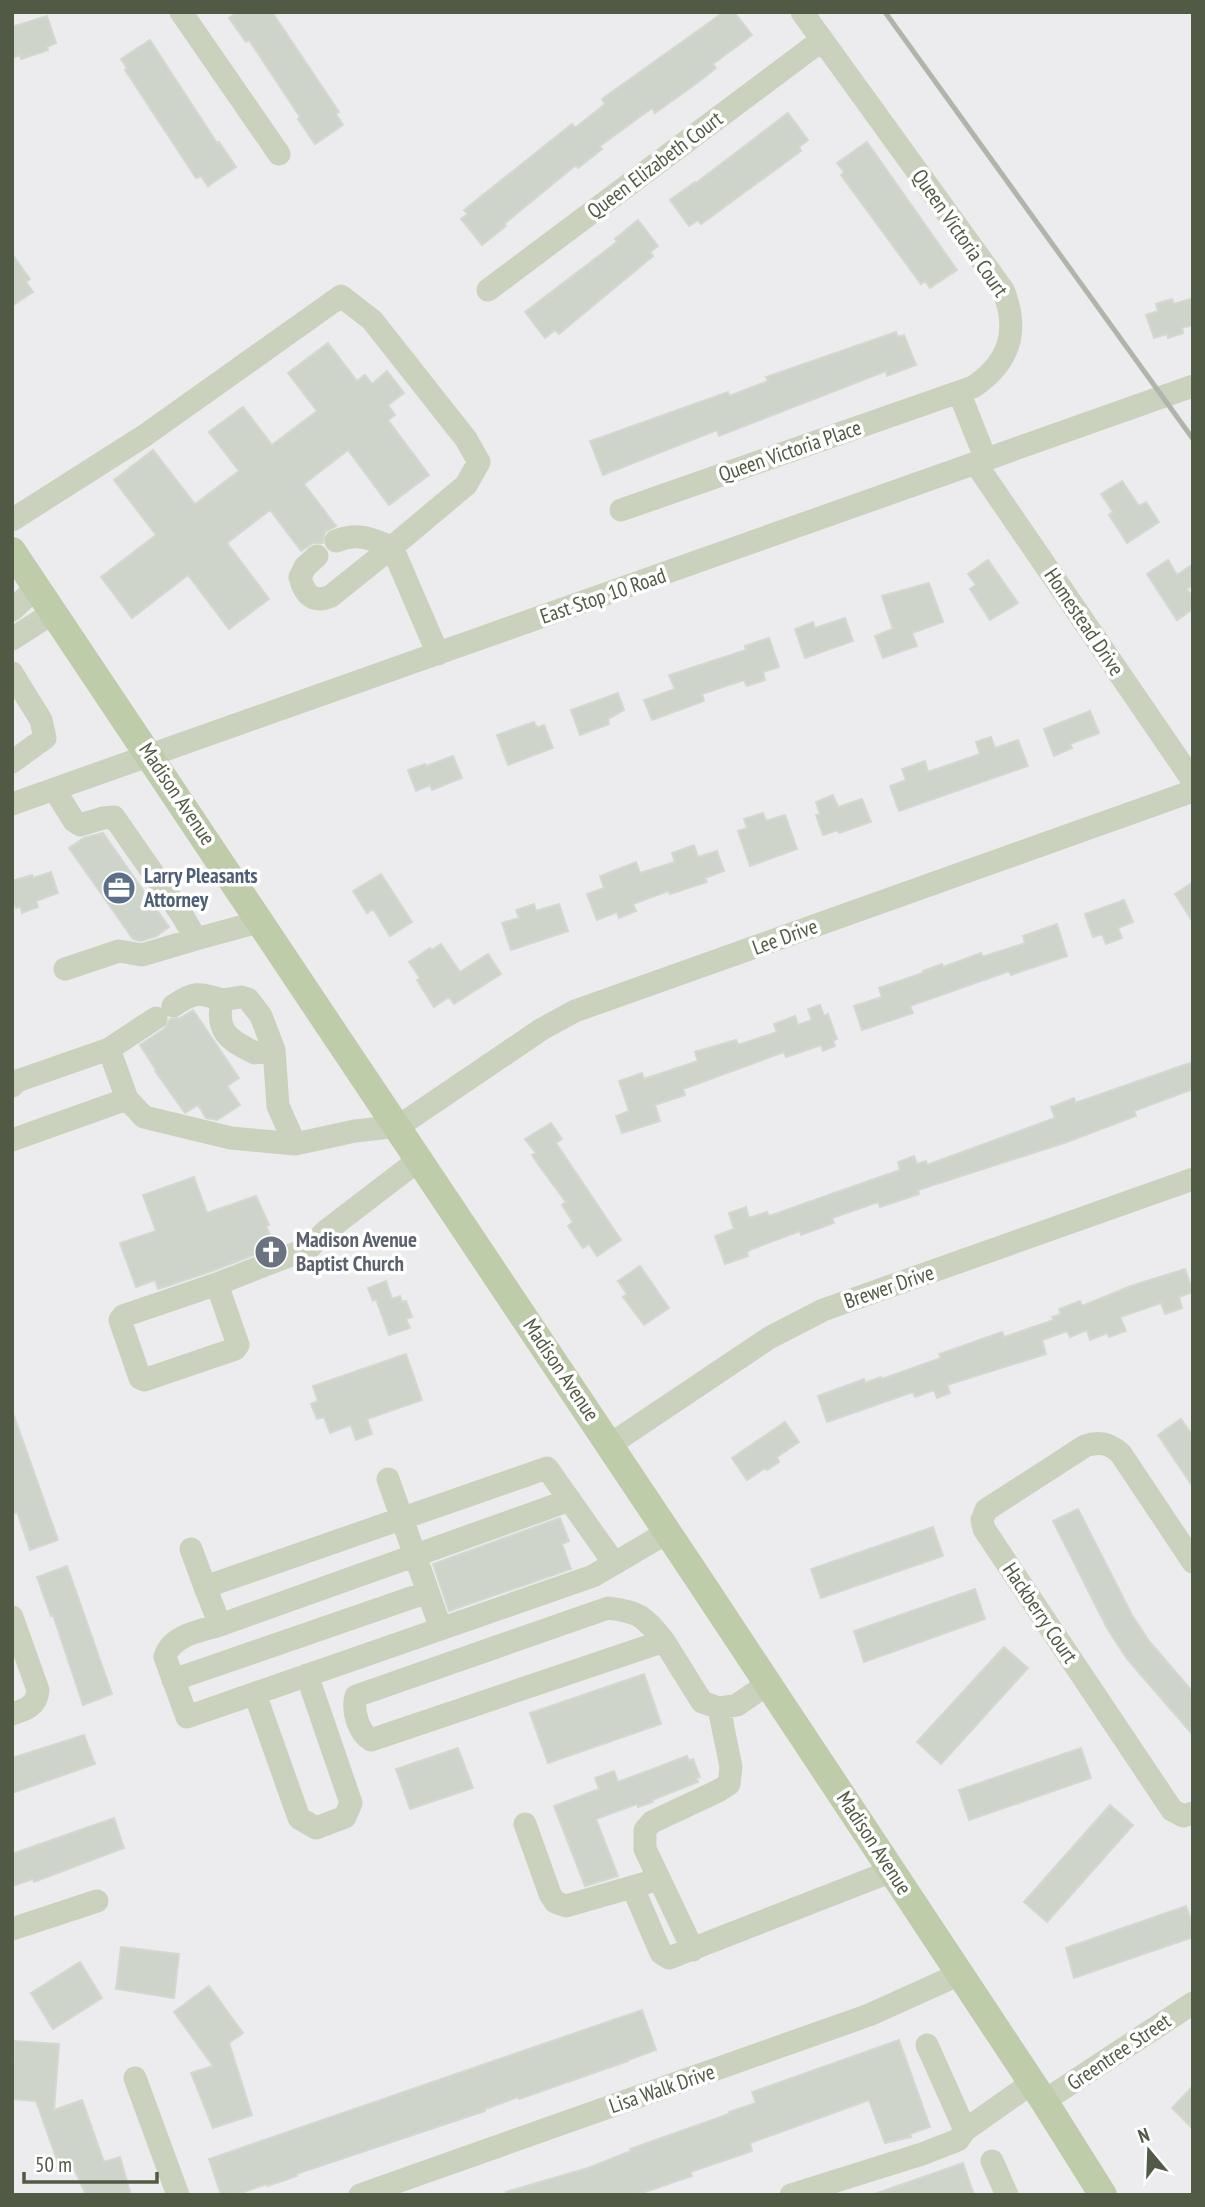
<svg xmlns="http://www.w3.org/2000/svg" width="1205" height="2207" font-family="'PT Sans Narrow',sans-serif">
<rect width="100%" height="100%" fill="#ececef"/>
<path fill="#cfd4ca" stroke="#d3d8d0" stroke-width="2" d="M237 12H272L339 112 336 114 343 125 315 144 298 119 300 117 249 40 246 42 229 18Z
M724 12H734L752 35 713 64 716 68 697 83 655 113 652 108 600 146 602 149 578 168 576 165 504 224 506 226 482 245 461 219 468 214 464 210 572 124 575 128 605 104 602 99Z
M47 16 56 43 47 47 48 50 21 59 20 55 12 58V27Z
M150 40 217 143 219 142 236 167 208 186 201 176 196 178 125 70 127 68 121 59Z
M788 113 808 140 799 147 801 151 701 224 698 220 689 226 670 200 695 182 696 183Z
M867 142 957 270 930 288 925 281 921 284 841 175 844 172 837 163Z
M638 220 658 246 650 252 653 256 559 334 555 330 545 338 525 312 617 242 615 239Z
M12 254 30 279 26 282 33 292 12 306Z
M1193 298V325L1182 328 1183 333 1168 338 1167 334 1154 338 1146 315 1158 311 1156 304 1172 299 1174 304Z
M896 332 898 337 904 335 916 365 887 376 886 371 719 436 717 430 603 475 590 441 728 392 729 396 768 381 766 377Z
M328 343 357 381 365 375 372 384 387 371 404 393 388 405 395 415 388 420 429 475 389 505 348 450 304 484 336 526 325 532 323 543H313L301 551 270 510 227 543 269 599 229 629 188 575 132 618 101 577 156 535 114 480 153 450 195 504 239 471 209 432 243 407 272 445 317 411 288 373Z
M1122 481 1139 506 1146 502 1159 522 1127 543 1109 515 1113 512 1101 494Z
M988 560 1018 603 990 620 970 589 976 585 968 574Z
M1168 560 1177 575 1193 564V585L1187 589 1193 597V609L1177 620 1147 574Z
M929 583 943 622 912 633 917 646 883 658 875 636 893 629 882 596Z
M845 618 853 641 805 658 795 629 813 622 815 628Z
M769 638 779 667 763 672 765 680 747 686 744 680 702 694 704 701 652 720 644 700 675 689 669 675 746 650 745 646Z
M618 693 624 710 608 719 609 724 580 735 571 710Z
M1090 711 1099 733 1070 744 1072 748 1054 756 1044 729Z
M534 722 537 728 544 725 553 748 508 765 497 735Z
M991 737 995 748 1018 740 1028 766 899 811 890 786 906 780 902 769 925 761 928 772 980 754 976 742Z
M453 756 462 778 432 790 430 785 416 791 408 770 425 764 426 766Z
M833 795 838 807 862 799 871 822 839 833 838 830 823 835 816 815 820 814 816 802Z
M763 813 766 821 785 815 797 849 750 866 738 831 747 828 744 819Z
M103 833 169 927 156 936 141 941 133 939 69 848 84 838Z
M694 845 698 857 717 851 724 871 705 878 707 882 670 894 668 891 633 904 636 911 619 918 617 912 597 920 587 894 604 888 600 876 636 862 640 873 675 862 672 853Z
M51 872 58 893 36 901 38 907 22 913 20 906 16 908 12 897V881L32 875 33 878Z
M381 874 412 922 390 936 373 909 367 913 353 891Z
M1193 882V922L1175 894Z
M1124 900 1133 922 1118 928 1122 938 1106 944 1102 934 1093 937 1085 914Z
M534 904 536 911 559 904 568 931 511 950 502 923 519 918 516 910Z
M1057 924 1067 956 1011 975 1009 971 910 1006 913 1013 862 1030 854 1006 882 997 879 988 923 973V971L942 964 943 967 981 953 982 957 1025 943 1023 936Z
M441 944 460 972 488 954 501 974 454 1004 449 997 434 1007 417 980 420 978 409 962 430 948 432 950Z
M820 1005 824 1016 828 1014 837 1039 833 1040 835 1046 823 1051 821 1045 786 1057 784 1052 683 1089 685 1095 655 1105 660 1121 622 1133 616 1116 629 1111 619 1081 642 1073 644 1079 698 1061 695 1052 736 1040 738 1045 777 1032 774 1024 795 1016 798 1025 812 1020 808 1009Z
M193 1010 239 1078 227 1086 240 1105 217 1120 206 1118 198 1105 185 1113 155 1071 156 1070 140 1045 164 1029 170 1019 180 1018Z
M1193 1062V1089L1134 1111 1136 1116 1064 1143 918 1190 919 1194 880 1207 878 1202 832 1218 834 1223 801 1235 800 1231 752 1249 747 1252 748 1256 725 1264 715 1236 734 1229 729 1213 746 1207 749 1218 767 1212 769 1216 900 1170 898 1162 914 1156 917 1164 926 1161 927 1165 1055 1118 1051 1107 1074 1098 1075 1103Z
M551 1123 562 1139 556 1143 621 1240 597 1256 589 1244 583 1248 568 1226 573 1222 562 1205 566 1202 537 1163 532 1155 536 1153 525 1139Z
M194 1177 207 1213 256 1196 269 1225 266 1226 272 1240 257 1246 259 1253 212 1271 158 1289 155 1280 136 1287 120 1243 156 1231 143 1195Z
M640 1266 669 1308 644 1325 623 1297 627 1294 618 1281Z
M1185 1269 1193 1292 1179 1297 1182 1308 1165 1314 1161 1303 1120 1317 1126 1331 1109 1337 1107 1333 1090 1340 1087 1330 1070 1337 1067 1331 1042 1340 1046 1354 947 1385 950 1393 937 1398 934 1390 915 1397 913 1392 827 1422 818 1396 864 1379 865 1383 881 1377 882 1379 941 1358 939 1354 1002 1332 1004 1337 1054 1320 1052 1317 1061 1314 1059 1309 1080 1301 1082 1306 1131 1286Z
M386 1281 392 1299 400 1296 402 1302 406 1301 412 1317 406 1319 410 1328 389 1335 376 1299 373 1301 368 1288Z
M406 1354 422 1400 367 1419 372 1434 356 1440 351 1425 330 1433 324 1417 317 1419 311 1404 318 1401 313 1386Z
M12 1416H14L58 1540 30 1550 17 1512 12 1514Z
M1181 1419 1193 1436V1487L1158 1435Z
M785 1422 799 1442 777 1457 779 1462 767 1470 765 1468 747 1480 732 1458Z
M1078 1509 1132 1615 1149 1641 1193 1692V1735L1127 1659 1107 1628 1053 1521Z
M560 1518 569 1541 562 1544 571 1569 449 1611 433 1564Z
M933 1527 943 1556 821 1598 811 1569Z
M67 1566 112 1694 83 1705 53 1615 51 1616 37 1577Z
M975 1589 985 1619 864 1662 854 1631Z
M1004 1647 1028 1668 941 1764 917 1742Z
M644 1674 661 1724 548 1763 530 1713Z
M84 1735 95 1764 12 1793V1758Z
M458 1748 473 1788 410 1809 396 1769Z
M1081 1748 1091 1778 969 1820 959 1790Z
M687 1756 689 1761 693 1759 700 1777 696 1778 698 1782 652 1800 653 1802 638 1807 637 1804 596 1819 618 1876 585 1886 554 1806 599 1789 595 1778 614 1771 618 1782Z
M1110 1805 1133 1825 1047 1922 1024 1902Z
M114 1818 124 1848 34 1882 33 1879 12 1886V1854Z
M1186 1906 1193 1925V1937L1074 1978 1066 1948Z
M121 1947 179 1954 174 1998 116 1989Z
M80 1962 102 1998 53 2029 31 1993Z
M209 1986 243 2033 229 2043 252 2115 213 2128 191 2073 213 2066 174 2012Z
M642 2010 656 2050 628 2060V2061L519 2099 518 2097 485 2109V2111L296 2174 297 2176 267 2186V2184L235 2195H221L209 2159Z
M899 2040 930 2127 910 2134 911 2137 885 2143 869 2100 750 2143 752 2151 690 2172 692 2176 636 2195H507L506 2192 588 2168 631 2151 630 2149 729 2114V2112L756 2103 752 2092Z
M15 2041 59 2044 54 2110 82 2100 104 2162 120 2157 131 2195H86L72 2164 60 2168 36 2101 12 2099Z
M1193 2086V2129L1172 2108Z
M963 2163 974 2195H877V2193Z"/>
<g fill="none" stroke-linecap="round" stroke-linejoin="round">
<path stroke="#cad2be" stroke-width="23" d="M181 12 279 154
M488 290 822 40
M959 392 986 460
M976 464 1193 781
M621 510 973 387C1009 363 1020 331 1003 290L802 12
M12 520 144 436 341 296 372 320 466 439 479 462 466 485 392 547 438 654
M317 556 305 567 300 577C304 594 313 604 331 596L392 547C372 539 358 532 336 541
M12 610 37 587
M12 639 54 612
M12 673 41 720 45 738 12 762
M54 789 74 821 80 825 103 818 114 817 182 915 196 939 262 921
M12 804 1193 386
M65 969 119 951 142 955 196 939
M173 1006C193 992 199 992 222 1000
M109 1049 156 1018
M274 1050 255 1053C229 1040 215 1032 222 1000L241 997 248 999 261 1016 274 1050 278 1106 295 1144
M12 1086 17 1081 109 1049 127 1099 144 1117 231 1138 295 1144 355 1131 399 1126 542 1029 575 1011 1193 791
M12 1140 127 1099
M217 1284 238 1345 235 1349 144 1380 140 1378 120 1320 123 1316 217 1284 309 1248 326 1231 420 1159
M611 1444 769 1338 823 1310 1193 1179
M388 1479 441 1629
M191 1549 205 1587
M1193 1562 1121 1454C1110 1443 1099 1441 1085 1446L986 1510 982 1520 984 1529 1172 1810 1183 1816 1193 1813
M614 1563 547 1468 205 1587 220 1625C201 1631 171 1635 165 1657L187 1717 593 1576 668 1532
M12 1617 38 1690C37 1706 25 1710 12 1714
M220 1625 570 1500
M664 1641C644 1617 641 1612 608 1608L356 1696C352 1710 358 1732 371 1740L664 1641 702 1702 719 1708 737 1705 769 1683
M173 1680 428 1592
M255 1694 299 1818 316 1828 345 1817 351 1803 307 1675
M525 1824 550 1894 555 1902 566 1906 646 1883
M633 1888 661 1953 669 1958 892 1871
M12 1929 97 1901
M693 1950 645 1849V1830L652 1822 718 1791 729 1784 731 1767 719 1708
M927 2045 965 2130
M135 2078 178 2195
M1044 2101 1193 2003
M992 2161 1007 2195
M360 2195 869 2015 960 1974
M791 2195 922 2154 958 2140 965 2130 1032 2083"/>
<path stroke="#beccaa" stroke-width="28" d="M12 551C359 1066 702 1583 1044 2101L1103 2195"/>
<path stroke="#b0b5ac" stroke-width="5" d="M885 12 1193 439"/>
</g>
<defs>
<symbol id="office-disc" viewBox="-11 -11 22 22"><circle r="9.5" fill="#5c6f8a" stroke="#fff"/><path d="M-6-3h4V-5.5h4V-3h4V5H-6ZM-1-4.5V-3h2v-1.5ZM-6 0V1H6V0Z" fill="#fff"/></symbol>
<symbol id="church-disc" viewBox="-11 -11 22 22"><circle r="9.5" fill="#6b7280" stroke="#fff"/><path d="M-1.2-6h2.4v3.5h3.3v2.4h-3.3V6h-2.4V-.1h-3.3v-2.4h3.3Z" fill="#fff"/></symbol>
</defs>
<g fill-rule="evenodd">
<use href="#office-disc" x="100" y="869" width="38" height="38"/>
<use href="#church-disc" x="252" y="1233" width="38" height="38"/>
</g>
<g text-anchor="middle" stroke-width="7" stroke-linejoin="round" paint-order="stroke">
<g font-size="21" fill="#515a44" stroke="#fff">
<text transform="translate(655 165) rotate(-37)" y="7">Queen Elizabeth Court</text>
<text transform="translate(960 233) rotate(55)" y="7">Queen Victoria Court</text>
<text transform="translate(790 451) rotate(-19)" y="7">Queen Victoria Place</text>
<text transform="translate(603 596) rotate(-19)" y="7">East Stop 10 Road</text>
<text transform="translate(1084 622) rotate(56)" y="7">Homestead Drive</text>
<text transform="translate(177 794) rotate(56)" y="7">Madison Avenue</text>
<text transform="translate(785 937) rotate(-20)" y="7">Lee Drive</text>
<text transform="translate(889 1287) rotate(-19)" y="7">Brewer Drive</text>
<text transform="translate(561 1370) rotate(56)" y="7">Madison Avenue</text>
<text transform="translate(1040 1613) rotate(56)" y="7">Hackberry Court</text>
<text transform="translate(874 1843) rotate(57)" y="7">Madison Avenue</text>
<text transform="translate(1119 2052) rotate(-34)" y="7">Greentree Street</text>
<text transform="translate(662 2089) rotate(-19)" y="7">Lisa Walk Drive</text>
</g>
<g font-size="21" font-weight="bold" fill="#4e5e75" stroke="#fff" text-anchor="start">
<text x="144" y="883">Larry Pleasants<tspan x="144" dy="24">Attorney</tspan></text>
</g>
<g font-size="21" font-weight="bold" fill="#5b616d" stroke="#fff" text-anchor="start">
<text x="296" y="1247">Madison Avenue<tspan x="296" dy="24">Baptist Church</tspan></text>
</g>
</g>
<rect width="1205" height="2207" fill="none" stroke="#515a44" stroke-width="28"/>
<g transform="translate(1149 2151) rotate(341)" stroke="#ffffff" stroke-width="5" paint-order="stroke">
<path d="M0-5L12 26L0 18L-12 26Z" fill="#515a44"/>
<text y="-10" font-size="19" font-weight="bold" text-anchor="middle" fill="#515a44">N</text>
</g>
<path d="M24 2172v10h133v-10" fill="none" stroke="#515a44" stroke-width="3.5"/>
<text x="35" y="2172" font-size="21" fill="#515a44" stroke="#ffffff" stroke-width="5" paint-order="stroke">50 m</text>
</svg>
